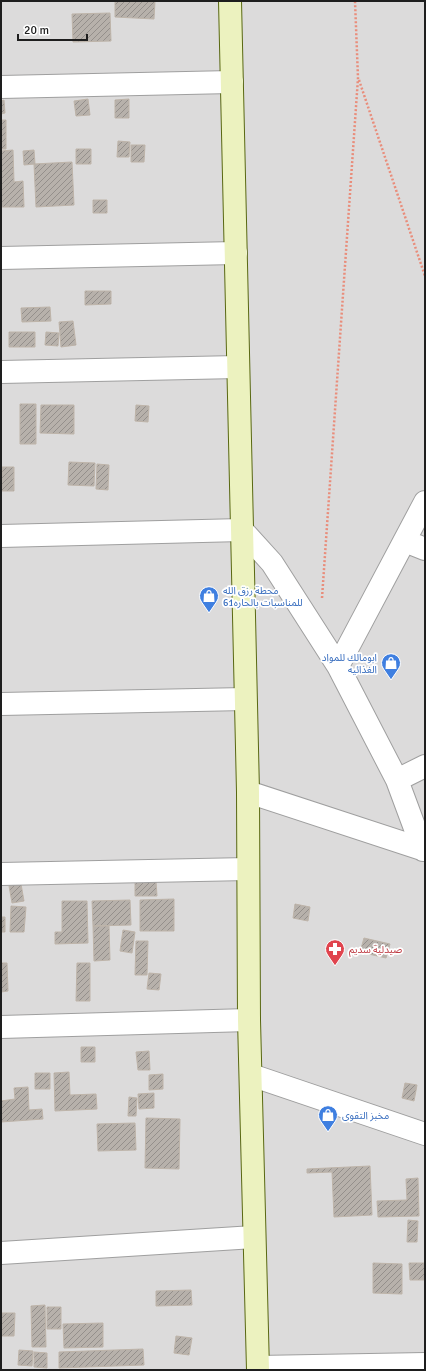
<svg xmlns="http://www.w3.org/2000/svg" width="426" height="1371" font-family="Signika,'Noto Sans Arabic',sans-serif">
<defs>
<pattern id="building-hatch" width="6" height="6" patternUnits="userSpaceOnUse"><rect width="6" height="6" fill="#b7b1ab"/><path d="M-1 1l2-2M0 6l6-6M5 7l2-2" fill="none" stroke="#948f8b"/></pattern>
</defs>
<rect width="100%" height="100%" fill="#eeebe5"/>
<path fill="#dcdbdb" d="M1 1H425V1370H1Z"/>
<path fill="url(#building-hatch)" stroke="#beb4a9" d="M115 1H155L154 19 115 17Z
M110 13 111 41 73 42 72 14Z
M88 99 90 115 76 116 74 101Z
M129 99V118H115V100Z
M4 100 5 113 1 114V101Z
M1 120H6V149H1Z
M118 141 130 142 129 157H117Z
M131 145H145L144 162H131Z
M76 149H91V164H76Z
M13 150 14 182 23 181 24 207H1V151Z
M34 150 35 164 24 165 23 151Z
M72 162 74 205 36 207 34 164Z
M93 200H107V213H93Z
M85 291H111V304L85 305Z
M50 307 51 321 22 322 21 308Z
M73 321 76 345 61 347 59 322Z
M9 332H35V347H9Z
M46 332 59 333 58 346 45 345Z
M20 404H36V444H20Z
M41 405H74V434L40 433Z
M136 405 149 406 148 422 135 421Z
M69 462 95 463 94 486 68 485Z
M97 464 109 465 108 490 96 489Z
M2 467H14V491H1Z
M156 881 157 896H135V882Z
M21 884 24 901 12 903 9 886Z
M174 899V931H140V900Z
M130 900 131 925 93 926 92 901Z
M62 901H87L88 943 55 944V932H62Z
M295 904 310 907 308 921 293 918Z
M11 906 26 907 24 932H10Z
M1 917H5V932H1Z
M93 926H109L110 960 94 961Z
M123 930 135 932 132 953 120 951Z
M364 938 390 944 386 958 360 952Z
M136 941H148L147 975H135Z
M1 963H7L8 991 1 992Z
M77 963H90V1001H76Z
M149 973 161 974 159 990 147 989Z
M81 1047H95V1062H81Z
M149 1051 150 1070H138L136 1052Z
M69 1072 70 1095 96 1094 97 1109 55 1111 54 1073Z
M35 1073H50V1089H35Z
M163 1074V1089L149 1090V1075Z
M405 1083 417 1085 414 1101 402 1098Z
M28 1087 29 1110 42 1109 43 1119 1 1122V1101L15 1099 14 1088Z
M154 1093V1108L139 1109 138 1094Z
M129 1097 137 1098 136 1116H128Z
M146 1118 180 1119 179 1169 145 1168Z
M135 1123 136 1150 98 1151 97 1124Z
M370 1166 372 1215 334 1217 332 1172 307 1173V1169Z
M418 1178 419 1216 378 1217 377 1201 407 1200 406 1179Z
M408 1220 418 1221 417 1242H407Z
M373 1263 402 1264V1294L373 1293Z
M409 1263H425V1280H410Z
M191 1290 192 1305 156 1306V1291Z
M45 1305 46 1347H32L31 1306Z
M47 1307H61V1329H47Z
M1 1313H15L14 1336H1Z
M103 1323V1347L64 1348 63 1324Z
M176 1336 192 1338 189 1355 174 1353Z
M143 1349 144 1365 59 1368V1352Z
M19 1350 33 1351 32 1366 18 1365Z
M34 1352 47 1353V1368L34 1367Z"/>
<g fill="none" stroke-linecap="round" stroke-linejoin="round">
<defs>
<path id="street" d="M1 87 232 82
M1 258 236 253
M1 372 238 367
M1 536 242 530 272 563 338 666 397 780 423 850
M405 541 425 549
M338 666 425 502
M1 704 245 699
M397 780 425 766
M248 792 425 850
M1 874 248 869
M1 1027 249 1020
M251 1075 425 1134
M1 1253 254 1237
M258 1367 425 1364"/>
<path id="secondary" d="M230 1 248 792 249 1020 258 1370"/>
</defs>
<use href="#street" stroke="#9f9f9f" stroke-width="24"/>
<use href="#secondary" stroke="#596812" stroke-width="24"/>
<path stroke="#e98d7b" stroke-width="2.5" stroke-dasharray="2 2" stroke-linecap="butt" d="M359 80 425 276
M322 598 358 78 355 1"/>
<use href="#street" stroke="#fff" stroke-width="22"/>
<use href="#secondary" stroke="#ecf2bf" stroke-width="22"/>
</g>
<defs>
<symbol id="shop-pin" viewBox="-11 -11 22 30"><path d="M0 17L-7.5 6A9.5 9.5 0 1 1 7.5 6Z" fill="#3f7fe0" stroke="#fff"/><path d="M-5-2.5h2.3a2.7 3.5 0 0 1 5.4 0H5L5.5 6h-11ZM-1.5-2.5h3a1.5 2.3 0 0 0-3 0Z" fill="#fff"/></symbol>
<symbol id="pharmacy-pin" viewBox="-11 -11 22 30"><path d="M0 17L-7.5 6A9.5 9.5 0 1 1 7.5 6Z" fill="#e0444e" stroke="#fff"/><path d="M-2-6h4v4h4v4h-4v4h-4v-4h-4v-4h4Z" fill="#fff"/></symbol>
</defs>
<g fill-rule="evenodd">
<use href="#shop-pin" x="198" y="585" width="22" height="30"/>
<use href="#shop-pin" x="380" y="652" width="22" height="30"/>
<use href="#pharmacy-pin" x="324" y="938" width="22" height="30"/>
<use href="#shop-pin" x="317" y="1104" width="22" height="30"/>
</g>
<g text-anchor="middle" stroke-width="3.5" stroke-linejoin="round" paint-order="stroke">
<g font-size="10" fill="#366cbe" stroke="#fff" text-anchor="start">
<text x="223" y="594">محطة رزق الله<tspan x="223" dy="12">للمناسبات بالحاره61</tspan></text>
<text x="377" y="661" text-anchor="end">ابومالك للمواد<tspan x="377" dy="12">الغذائيه</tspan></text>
<text x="342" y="1119">مخبز التقوى</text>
</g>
<g font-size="10" fill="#be3a42" stroke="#fff" text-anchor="start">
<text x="349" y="953">صيدلية سديم</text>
</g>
</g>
<rect width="426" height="1371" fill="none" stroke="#1e1e1e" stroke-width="4"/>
<path d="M18 34v6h69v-6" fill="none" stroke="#1e1e1e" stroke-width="2"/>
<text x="24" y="34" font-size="12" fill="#1e1e1e" stroke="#ffffff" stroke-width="3" paint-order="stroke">20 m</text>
</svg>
